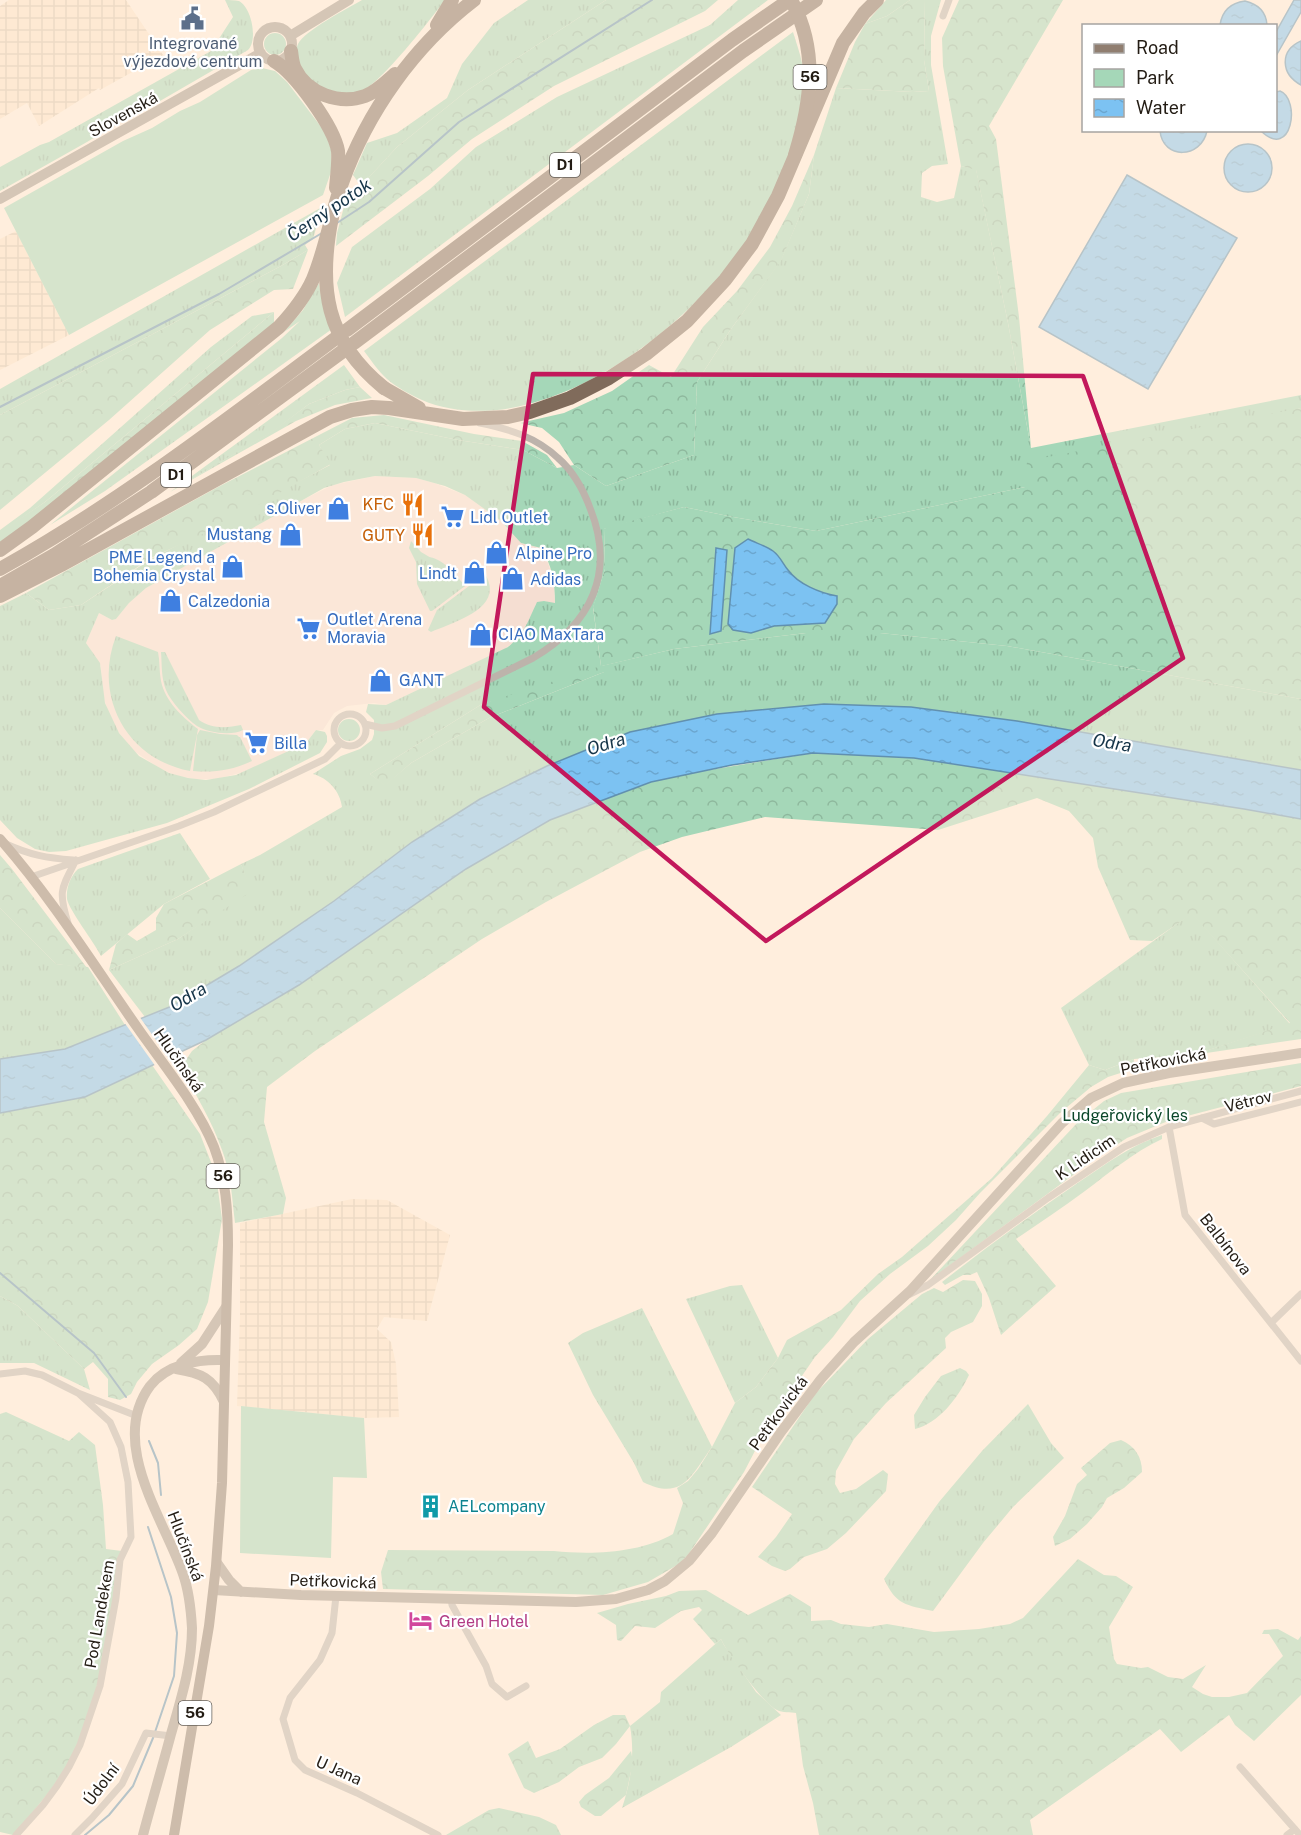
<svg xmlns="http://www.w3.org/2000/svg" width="1301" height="1835" font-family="'Public Sans',sans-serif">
<defs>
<pattern id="industrial-grid" width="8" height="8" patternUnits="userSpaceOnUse" patternTransform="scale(1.5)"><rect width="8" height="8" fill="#fce3c7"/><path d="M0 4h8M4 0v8" fill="none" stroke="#d8c2aa"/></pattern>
<pattern id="grass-tufts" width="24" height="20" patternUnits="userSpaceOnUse" patternTransform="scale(1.5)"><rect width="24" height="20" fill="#a5d7b8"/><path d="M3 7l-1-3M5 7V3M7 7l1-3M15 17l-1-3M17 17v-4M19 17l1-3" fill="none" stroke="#8eb89d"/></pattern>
<pattern id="forest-crowns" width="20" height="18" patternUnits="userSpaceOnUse" patternTransform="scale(1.5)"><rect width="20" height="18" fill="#a5d7b8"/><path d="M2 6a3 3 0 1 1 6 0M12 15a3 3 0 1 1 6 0" fill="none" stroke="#8eb89d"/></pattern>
<pattern id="water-ripples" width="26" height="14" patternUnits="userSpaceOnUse" patternTransform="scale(1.5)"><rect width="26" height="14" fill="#7cc2f2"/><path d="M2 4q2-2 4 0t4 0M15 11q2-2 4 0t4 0" fill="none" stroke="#6ba6cf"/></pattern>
</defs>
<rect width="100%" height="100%" fill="#fed"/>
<path fill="#f5ded2" d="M375 476 416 478 434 483 465 495 484 507 510 529 521 543 541 548 548 563 554 581 555 604 544 601 536 604 532 615 524 631 516 640 501 652 386 705 374 703 347 706 334 713 323 730H316L306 743 244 772 216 779H195L177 776 159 768 134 751 119 733 109 715 102 692 101 666 86 643 99 613 112 620 116 619 129 603 146 588 294 504 333 485Z"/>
<path fill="url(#industrial-grid)" d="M9 0H126L163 55 100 90 99 88 39 126 27 103 0 119V6Z
M16 231 69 335 0 370V239Z
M352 1199 387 1200 450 1235 427 1321 384 1317 377 1329 391 1342 396 1364 399 1417 364 1418 237 1406 240 1317V1223Z"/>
<path fill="url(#grass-tufts)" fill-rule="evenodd" d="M225 0C229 0 235 0 239 1 252 8 258 40 248 50L160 101 148 105 87 142 0 191V167L40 145 49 142 211 51 233 17Z
M362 0H445C431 19 381 83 362 91 337 102 285 76 298 44 304 31 348 8 362 0Z
M528 0H606L468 90 397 147 361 186 353 175 367 143 397 133 447 98 462 64 494 23Z
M738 0H768L345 317 337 283 352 247 430 189 476 147 557 97 710 25Z
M886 0H910L887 16 865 24Z
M925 0H941L931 36V65L948 164 932 166 922 173 921 197 937 202 954 198 961 166 976 169 1008 323 1031 448 1301 395V408L1025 487 816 531 733 517 684 507 604 529 605 569 593 608 601 666 674 649 806 633H880L1007 646 1301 699V770L1017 721 911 707 630 732 547 766 480 799 412 842 334 901 239 966 172 1006 145 1017 109 970 178 939 250 890 241 864 260 855 342 807C340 791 328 778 313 774L341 756 360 749 372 740 374 734V720L366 712 368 704 386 705 508 647C525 633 528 621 537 602L544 601 555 603C555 583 552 565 541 548L521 543 500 520 465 495 445 486 416 478 375 476 344 482 324 488 146 588 129 603 116 619 112 620 99 613 86 643 100 663 105 703 119 733 139 756 169 773 188 778 206 780 236 775 306 743 316 730 325 732 327 736V742L320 753 249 789 167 823 66 851 49 852 35 849 17 838 0 820V606L26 593 49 610 81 605 151 559 330 465 319 445 345 429 375 423 458 440 523 450 557 468 574 465 606 486 694 455 697 382 731 329 781 260 809 194 814 155 836 88 913 92 929 91 924 60ZM604 672 489 718 411 763 385 785 370 774 482 704Z
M793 32C796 42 800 53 802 63 807 85 802 113 797 135 767 256 635 385 511 408 483 413 449 412 422 400 411 395 396 387 387 379 378 371 371 360 364 351Z
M264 44a11 11 0 1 1 22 0a11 11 0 1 1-22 0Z
M322 207 313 239 305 245 308 250 281 266 0 415V389Z
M319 283 321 296 332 329 105 491 50 525 282 338 300 321 284 332 303 310Z
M274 312 45 502 0 533V530L30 508 211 347 252 316Z
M344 365 360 387 345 390 309 404 275 430 170 492Z
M411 541 421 552 448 568 465 586 432 611H430L417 584 416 562 409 548Z
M485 574C506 608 454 622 431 632L428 630 437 610Z
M116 636 158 652C160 661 159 671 161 681 165 701 182 717 198 729L190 771C126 759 93 696 116 636Z
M161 652H165L199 720C211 729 227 728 241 725L243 730C232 736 208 733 197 726 186 718 171 702 166 690 161 678 162 665 161 652Z
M338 730a11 11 0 1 1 22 0a11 11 0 1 1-22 0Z
M200 730 220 734 237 735 239 737H240L252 761C233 770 214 773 193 771L197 735Z
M180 833 210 879 164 904 101 956C94 942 69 910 67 899 66 888 70 877 78 869Z
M0 908 56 964 88 967 125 1025 65 1049 0 1059Z
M1192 913 1290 1024 1193 1055 1134 1059 1105 1070 1089 1065 1061 1008Z
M742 1285 778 1358 756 1387 735 1403 686 1299 730 1286Z
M0 1296 18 1306 84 1369 90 1390 34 1363H0Z
M642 1308 712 1447C692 1474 683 1502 643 1482L634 1463 593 1395 568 1343 583 1333Z
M1028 1404 1051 1443 1064 1458 1013 1507 983 1543 933 1611C906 1605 896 1605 884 1579L939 1502 982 1451Z
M721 1639 724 1645 756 1692 781 1715 731 1747 622 1808C631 1781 635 1754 630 1726L660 1702 661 1692Z"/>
<path fill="url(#forest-crowns)" d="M606 0H718L705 11 554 86 472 139 428 176 336 246 337 233 345 203 397 147 468 90Z
M910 0H925L924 60 929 91 913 92 836 88 855 42 865 24 887 16Z
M959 0H1063L989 126 996 139 1019 317 1031 448 1008 323 976 170 961 166 943 66 942 38Z
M814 155 809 194 781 261 731 329 697 382 694 455 606 486 574 465 559 442 542 428 520 423 564 413 612 391 649 365 671 377 703 327 737 291 770 247 792 206Z
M308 250 293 289 274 290 210 330 109 420 0 510V415L281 266Z
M274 312V323L57 502 0 542V532L45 502Z
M360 387 372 398 335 405 296 421 170 492 274 430 309 404 345 390Z
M1301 408V699L1007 646 880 633H806L674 649 602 666 604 672 489 718 411 763 385 786 370 774 482 704 601 666 593 607 605 569 604 529 608 527 684 507 733 517 816 531 1025 487 1027 461Z
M384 415 474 434 522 441 547 455 557 468 523 450 458 440 375 423 345 429 319 445 331 464 224 524 151 558 81 605 49 610 26 593 218 487 352 418Z
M813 753 914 758 1244 809 1301 819V1039L1193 1055 1290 1023 1192 914 1152 941 1130 940 1098 867 1093 838 1069 811 1037 798 938 830 765 817 682 837 640 852 546 902 482 939 315 1051 267 1087 264 1122 286 1198 283 1214 235 1223C232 1198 231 1173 222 1150 212 1121 195 1094 181 1067L192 1051 206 1040 299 985 466 869 550 820 651 782 697 772Z
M0 855 12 869 87 968 56 964 0 908Z
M241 864 251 889 249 893 178 939 109 970 116 944 127 934 137 941 156 930V918L164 904Z
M1134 1059 1133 1069 1108 1077 1091 1087 1060 1113 980 1193 956 1220 928 1246 890 1274 860 1301 833 1337 815 1357 770 1422 744 1472 688 1555 679 1564 648 1582 603 1595 383 1589 381 1572 388 1550 554 1551C592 1555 640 1553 673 1534L683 1503 677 1488 688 1481 698 1469 712 1447 735 1403 756 1387 778 1358 787 1340 841 1310 878 1274 902 1257 992 1178 1047 1116 1089 1065 1105 1070Z
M1301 1063V1086L1168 1121 1127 1138 1095 1159 930 1280 1078 1122 1104 1101 1121 1093Z
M152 1065 200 1134 216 1175 222 1219 208 1302 197 1329 179 1345 152 1364 137 1382 131 1394 120 1400 108 1397V1379L93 1362 84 1369 18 1306 0 1296V1113L85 1097Z
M1162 1135V1139C1134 1152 1109 1173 1085 1191 1062 1208 1039 1223 1016 1239L1056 1286 1001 1335 989 1298 977 1272 970 1275H963L945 1285 942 1282C987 1247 1032 1214 1079 1182 1106 1164 1131 1145 1162 1135Z
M963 1280 975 1281 982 1294V1306L973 1322 951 1332 945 1338 946 1348 886 1403 854 1439 836 1471 835 1484 840 1493 856 1489 883 1470 888 1474 886 1491 846 1533 827 1549 804 1557 790 1569 785 1571 772 1566 758 1557 776 1537 792 1514 752 1487 815 1394 868 1339 922 1294 934 1288 943 1292Z
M960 1368 966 1371 969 1375C958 1398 939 1423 915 1429L914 1415 925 1397 941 1376Z
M6 1412 69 1441 79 1432 95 1445 103 1505 106 1549 122 1551C109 1622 102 1702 67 1765 52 1791 32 1813 13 1835L0 1832V1414Z
M1121 1440C1135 1446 1142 1457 1142 1472L1124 1488 1107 1498 1102 1507 1087 1524 1070 1539 1055 1546 1053 1537 1065 1516 1077 1484 1087 1475 1081 1468 1110 1443Z
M1078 1559 1104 1575 1116 1576 1133 1587 1109 1627 1114 1659 1117 1664 1141 1668 1148 1667 1168 1677 1183 1679 1206 1665 1192 1687 1203 1694 1212 1697H1229L1247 1693 1283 1656 1269 1634H1262L1264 1630 1278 1629 1298 1640 1301 1636V1695L1254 1741 1235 1725 1229 1715 1181 1752 1160 1729 1030 1820 1033 1835H819L813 1803 803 1766 796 1713C791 1712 782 1713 777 1710 763 1704 727 1653 721 1639L715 1644 693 1619 702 1610 699 1607 681 1611 655 1628 635 1626 621 1641 617 1640 616 1625 597 1613 628 1604 666 1596 679 1591 706 1590 748 1615 790 1594 811 1607V1621L831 1620 841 1624 869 1627 887 1624 934 1632 979 1629 1010 1624 1023 1618Z
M613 1715H625L630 1726 616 1744 602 1758 579 1767 559 1782 534 1793 524 1788 508 1754 528 1741 536 1758 560 1749 594 1725Z
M631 1751 633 1762 626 1795 601 1816H595L581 1807 579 1802 585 1795 609 1778Z
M499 1808 539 1817 556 1825 561 1835H446L489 1810Z"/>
<path fill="#a5d7b8" d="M262 68 275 71 287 82 325 132 331 149 332 169 323 195 69 335 4 208 123 141 152 128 180 111 200 102 251 70Z
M427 557C442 557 456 575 465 586L462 588 449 580 433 578 426 561Z
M241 1406 364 1418 367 1478 333 1477 331 1558 240 1553Z"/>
<path fill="url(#water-ripples)" stroke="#6190af" stroke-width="1.5" d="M1294 0H1301V12L1276 56V32Z
M1245 1C1258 4 1266 11 1267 25H1220C1222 11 1230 3 1245 1Z
M1301 41V85C1281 74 1279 51 1301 41Z
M1280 91C1301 99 1292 161 1261 131L1276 130V92Z
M1160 131V130L1207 131C1201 159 1163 160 1160 131Z
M1224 168a24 24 0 1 1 48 0a24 24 0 1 1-48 0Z
M1127 175 1237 238 1148 389 1039 327Z
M748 539C756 543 766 546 773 551 780 556 783 564 788 570 798 584 820 593 837 596V604L825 623 774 626 751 633 733 630 728 624 735 548Z
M716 548 727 550 721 631 710 634Z
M824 704 911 707 1017 721 1301 770V819L1244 809 914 758 813 753 732 765 651 782 550 820 466 869 299 985 206 1040 85 1097 0 1113V1059L65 1049 172 1006 239 966 334 901 412 842 480 799 547 766 630 732 717 714Z"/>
<path fill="#fed" d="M139 1016 170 1060 156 1067 124 1022Z"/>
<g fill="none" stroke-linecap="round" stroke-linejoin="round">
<path stroke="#6190af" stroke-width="2" d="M337 223 369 202 459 122 652 0
M0 407 219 294 322 233
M0 1273 94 1353 126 1397
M149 1441 158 1463 161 1495
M85 1835 109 1815 133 1786 153 1738 174 1676 177 1633 171 1597 148 1527"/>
<path stroke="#bdb3ab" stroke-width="7" d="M943 16 949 0
M334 730a16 16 0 1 1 32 0a16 16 0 1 1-32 0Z
M365 724 382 728 395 726 533 658C591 624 616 573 590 508 583 489 573 471 558 458 536 437 509 429 480 423
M6 844C30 855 47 858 73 860
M31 877 179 826 214 812 325 759 340 744
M68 923C58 891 61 889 76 860
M1202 1118 1214 1124 1301 1102
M1169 1127 1185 1215 1301 1361
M910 1294 928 1285 1048 1198 1124 1147 1169 1127 1301 1091
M1271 1323 1301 1294
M0 1374 25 1371 42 1375 78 1393 137 1416
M336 1596 332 1633 320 1660 290 1698 283 1719 295 1760 305 1770 357 1793 438 1835
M451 1599 452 1605 486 1666 492 1684 507 1697 526 1686
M1240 1767 1300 1835
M16 1835 43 1805 57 1786 69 1767 80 1745 100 1686 116 1598 120 1560 131 1537 128 1482 121 1447 110 1422 78 1393
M75 1835 92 1818 122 1784 146 1733 171 1736
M1287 1835 1295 1829"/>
<path stroke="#a39488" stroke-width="10" d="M258 44a17 17 0 1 1 34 0a17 17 0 1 1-34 0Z
M290 36 349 0
M0 199 261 53
M181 1363 202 1344 226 1307
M176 1369C201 1373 213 1378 224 1402
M217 1563 229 1580 241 1592
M214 1590 301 1595 576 1602 616 1599 648 1590 665 1581 689 1561 712 1533 781 1432 821 1379 854 1342 910 1291 1062 1123 1091 1098 1123 1083 1169 1073 1301 1053
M143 1835C152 1801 162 1768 171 1734 181 1699 192 1665 192 1628 191 1610 189 1591 183 1574 164 1519 108 1443 150 1386 167 1364 198 1359 224 1360"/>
<path stroke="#907e70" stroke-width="10" d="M0 839C51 897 93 964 137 1027 162 1063 198 1106 214 1147 226 1179 228 1211 228 1245L222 1483 216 1566 209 1626 174 1835"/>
<path stroke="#806b5b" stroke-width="14" d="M803 9 816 0
M437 25 452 0
M291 51C292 57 292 63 295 69 307 94 340 105 365 96 376 92 386 82 395 74
M274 61C295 73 334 127 338 151 339 162 337 176 336 188
M347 330 732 40 785 3
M354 343 743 51 792 17
M384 388 419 408
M0 550 32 527 279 327C292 313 305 297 313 279 326 248 331 214 342 183 367 112 414 46 474 0
M0 569C119 503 227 419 336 338
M0 586 54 555 151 492 343 351
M0 596 61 565 330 417 352 410 372 407 389 408 463 419 508 417 530 412 570 398 609 378 646 354 687 321 700 307 725 280 752 244 778 196 843 43 864 13 877 0"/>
<path stroke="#806b5b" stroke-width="14" d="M791 0C819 50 811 103 795 155
M332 217C318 287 325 340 384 388"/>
</g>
<path d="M0 0H1301V1835H0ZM533 374 1083 376 1183 658 766 941 484 707Z" fill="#fed" fill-opacity=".55" fill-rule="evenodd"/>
<path fill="none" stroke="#c2185b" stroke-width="4.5" stroke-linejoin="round" d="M533 374 1083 376 1183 658 766 941 484 707Z"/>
<defs>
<symbol id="civic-bare" viewBox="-9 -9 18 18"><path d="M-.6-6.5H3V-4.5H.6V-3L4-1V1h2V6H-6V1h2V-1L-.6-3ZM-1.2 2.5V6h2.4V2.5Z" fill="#5c6f8a" stroke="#fff" stroke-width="2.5" paint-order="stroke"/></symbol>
<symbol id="restaurant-bare" viewBox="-9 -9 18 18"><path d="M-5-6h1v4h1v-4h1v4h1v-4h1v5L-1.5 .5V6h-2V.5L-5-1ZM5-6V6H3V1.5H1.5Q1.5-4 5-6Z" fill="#e8710a" stroke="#fff" stroke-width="2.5" paint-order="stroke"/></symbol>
<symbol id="shop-bare" viewBox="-9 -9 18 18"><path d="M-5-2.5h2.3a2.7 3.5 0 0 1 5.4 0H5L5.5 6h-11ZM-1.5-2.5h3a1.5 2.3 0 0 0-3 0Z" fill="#3f7fe0" stroke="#fff" stroke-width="2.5" paint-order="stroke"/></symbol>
<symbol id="supermarket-bare" viewBox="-9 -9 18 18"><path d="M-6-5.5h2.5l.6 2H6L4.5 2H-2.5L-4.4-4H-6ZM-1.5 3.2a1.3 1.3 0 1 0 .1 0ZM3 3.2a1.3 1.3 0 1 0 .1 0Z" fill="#3f7fe0" stroke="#fff" stroke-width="2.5" paint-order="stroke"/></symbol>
<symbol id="building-bare" viewBox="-9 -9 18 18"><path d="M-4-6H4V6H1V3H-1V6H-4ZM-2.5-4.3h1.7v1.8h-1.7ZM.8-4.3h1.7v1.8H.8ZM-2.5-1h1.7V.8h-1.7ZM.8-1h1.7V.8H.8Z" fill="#0f9aa8" stroke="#fff" stroke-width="2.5" paint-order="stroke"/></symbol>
<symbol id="hotel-bare" viewBox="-9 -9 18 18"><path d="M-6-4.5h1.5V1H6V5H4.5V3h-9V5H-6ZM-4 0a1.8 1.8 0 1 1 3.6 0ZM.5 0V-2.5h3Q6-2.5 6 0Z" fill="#d1479c" stroke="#fff" stroke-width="2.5" paint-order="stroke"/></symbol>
</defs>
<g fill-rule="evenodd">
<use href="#civic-bare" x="176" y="2" width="33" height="33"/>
<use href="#restaurant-bare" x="396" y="488" width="33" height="33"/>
<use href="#shop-bare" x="322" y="492" width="33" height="33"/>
<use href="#supermarket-bare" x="436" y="500" width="33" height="33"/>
<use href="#shop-bare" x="274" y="518" width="33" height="33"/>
<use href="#restaurant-bare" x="406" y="518" width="33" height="33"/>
<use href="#shop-bare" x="480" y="536" width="33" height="33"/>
<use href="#shop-bare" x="216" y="550" width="33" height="33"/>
<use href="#shop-bare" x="458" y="556" width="33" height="33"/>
<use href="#shop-bare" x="496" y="562" width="33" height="33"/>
<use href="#shop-bare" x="154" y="584" width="33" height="33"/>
<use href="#supermarket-bare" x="292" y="612" width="33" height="33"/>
<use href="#shop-bare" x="464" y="618" width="33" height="33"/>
<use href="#shop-bare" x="364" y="664" width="33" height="33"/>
<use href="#supermarket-bare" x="240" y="726" width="33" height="33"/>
<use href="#building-bare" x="414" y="1490" width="33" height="33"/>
<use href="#hotel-bare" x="404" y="1604" width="33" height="33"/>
</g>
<g text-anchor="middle" stroke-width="4.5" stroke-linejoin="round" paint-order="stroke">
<g fill="#fff" stroke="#65605a" stroke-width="1.5">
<rect x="793.5" y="65" width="33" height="24" rx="4.5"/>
<rect x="550" y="153" width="30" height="24" rx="4.5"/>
<rect x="161" y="463" width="30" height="24" rx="4.5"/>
<rect x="206.5" y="1164" width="33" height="24" rx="4.5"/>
<rect x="178.5" y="1701" width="33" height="24" rx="4.5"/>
</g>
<g font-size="15" font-weight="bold" fill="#231c14">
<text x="810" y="82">56</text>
<text x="565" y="170">D1</text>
<text x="176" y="480">D1</text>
<text x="223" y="1181">56</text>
<text x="195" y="1718">56</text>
</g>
<g font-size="16" fill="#4e5e75" stroke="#fff">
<text x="193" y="49">Integrované<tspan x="193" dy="18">výjezdové centrum</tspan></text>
</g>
<g font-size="16" fill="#231c14" stroke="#fff">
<text transform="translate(123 114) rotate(-29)" y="6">Slovenská</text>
<text transform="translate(179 1060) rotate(55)" y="6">Hlučínská</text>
<text transform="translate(1163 1061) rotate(-11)" y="6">Petřkovická</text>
<text transform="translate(1248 1101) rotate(-14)" y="6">Větrov</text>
<text transform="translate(1085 1157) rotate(-34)" y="6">K Lidicím</text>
<text transform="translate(1226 1244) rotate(52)" y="6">Balbínova</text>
<text transform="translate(778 1413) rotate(-54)" y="6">Petřkovická</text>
<text transform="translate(186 1546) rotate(69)" y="6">Hlučínská</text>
<text transform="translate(333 1581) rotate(2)" y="6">Petřkovická</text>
<text transform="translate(99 1614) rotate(-80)" y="6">Pod Landekem</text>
<text transform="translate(339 1770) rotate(24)" y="6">U Jana</text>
<text transform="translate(101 1784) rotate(-53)" y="6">Údolní</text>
</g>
<g font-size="16" fill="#c56008" stroke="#fff" text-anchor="end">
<text x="394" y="510">KFC</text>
<text x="405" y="541">GUTY</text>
</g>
<g font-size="16" fill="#366cbe" stroke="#fff" text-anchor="start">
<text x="321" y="514" text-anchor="end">s.Oliver</text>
<text x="470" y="523">Lidl Outlet</text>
<text x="272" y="540" text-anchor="end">Mustang</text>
<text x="515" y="559">Alpine Pro</text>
<text x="215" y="563" text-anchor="end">PME Legend a<tspan x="215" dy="18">Bohemia Crystal</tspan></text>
<text x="457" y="579" text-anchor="end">Lindt</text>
<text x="530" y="585">Adidas</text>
<text x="188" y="607">Calzedonia</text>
<text x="327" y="625">Outlet Arena<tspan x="327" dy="18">Moravia</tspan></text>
<text x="498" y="640">CIAO MaxTara</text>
<text x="399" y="686">GANT</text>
<text x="274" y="749">Billa</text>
</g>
<g font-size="16" fill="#0a4629" stroke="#fff">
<text x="1125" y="1121">Ludgeřovický les</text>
</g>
<g font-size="16" fill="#0d838f" stroke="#fff" text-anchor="start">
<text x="448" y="1512">AELcompany</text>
</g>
<g font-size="16" fill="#b23c85" stroke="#fff" text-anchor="start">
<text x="439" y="1627">Green Hotel</text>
</g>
<g font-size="18" font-style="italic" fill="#153448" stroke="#fff">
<text transform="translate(329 210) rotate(-34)" y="6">Černý potok</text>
<text transform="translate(1112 743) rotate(9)" y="6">Odra</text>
<text transform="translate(606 744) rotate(-17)" y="6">Odra</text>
<text transform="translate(188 997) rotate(-31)" y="6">Odra</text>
</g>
</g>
<rect x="1082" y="24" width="195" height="108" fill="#ffffff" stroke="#a7a4a1" stroke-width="1.5"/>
<rect x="1094" y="44" width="30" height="9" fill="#907e70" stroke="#a7a4a1" stroke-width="1.5"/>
<text x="1136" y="54" font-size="18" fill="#231c14">Road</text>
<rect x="1094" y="69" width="30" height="18" fill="#a5d7b8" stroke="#a7a4a1" stroke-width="1.5"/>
<text x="1136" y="84" font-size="18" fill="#231c14">Park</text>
<rect x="1094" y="99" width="30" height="18" fill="url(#water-ripples)" stroke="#a7a4a1" stroke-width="1.5"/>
<text x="1136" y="114" font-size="18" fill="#231c14">Water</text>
</svg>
